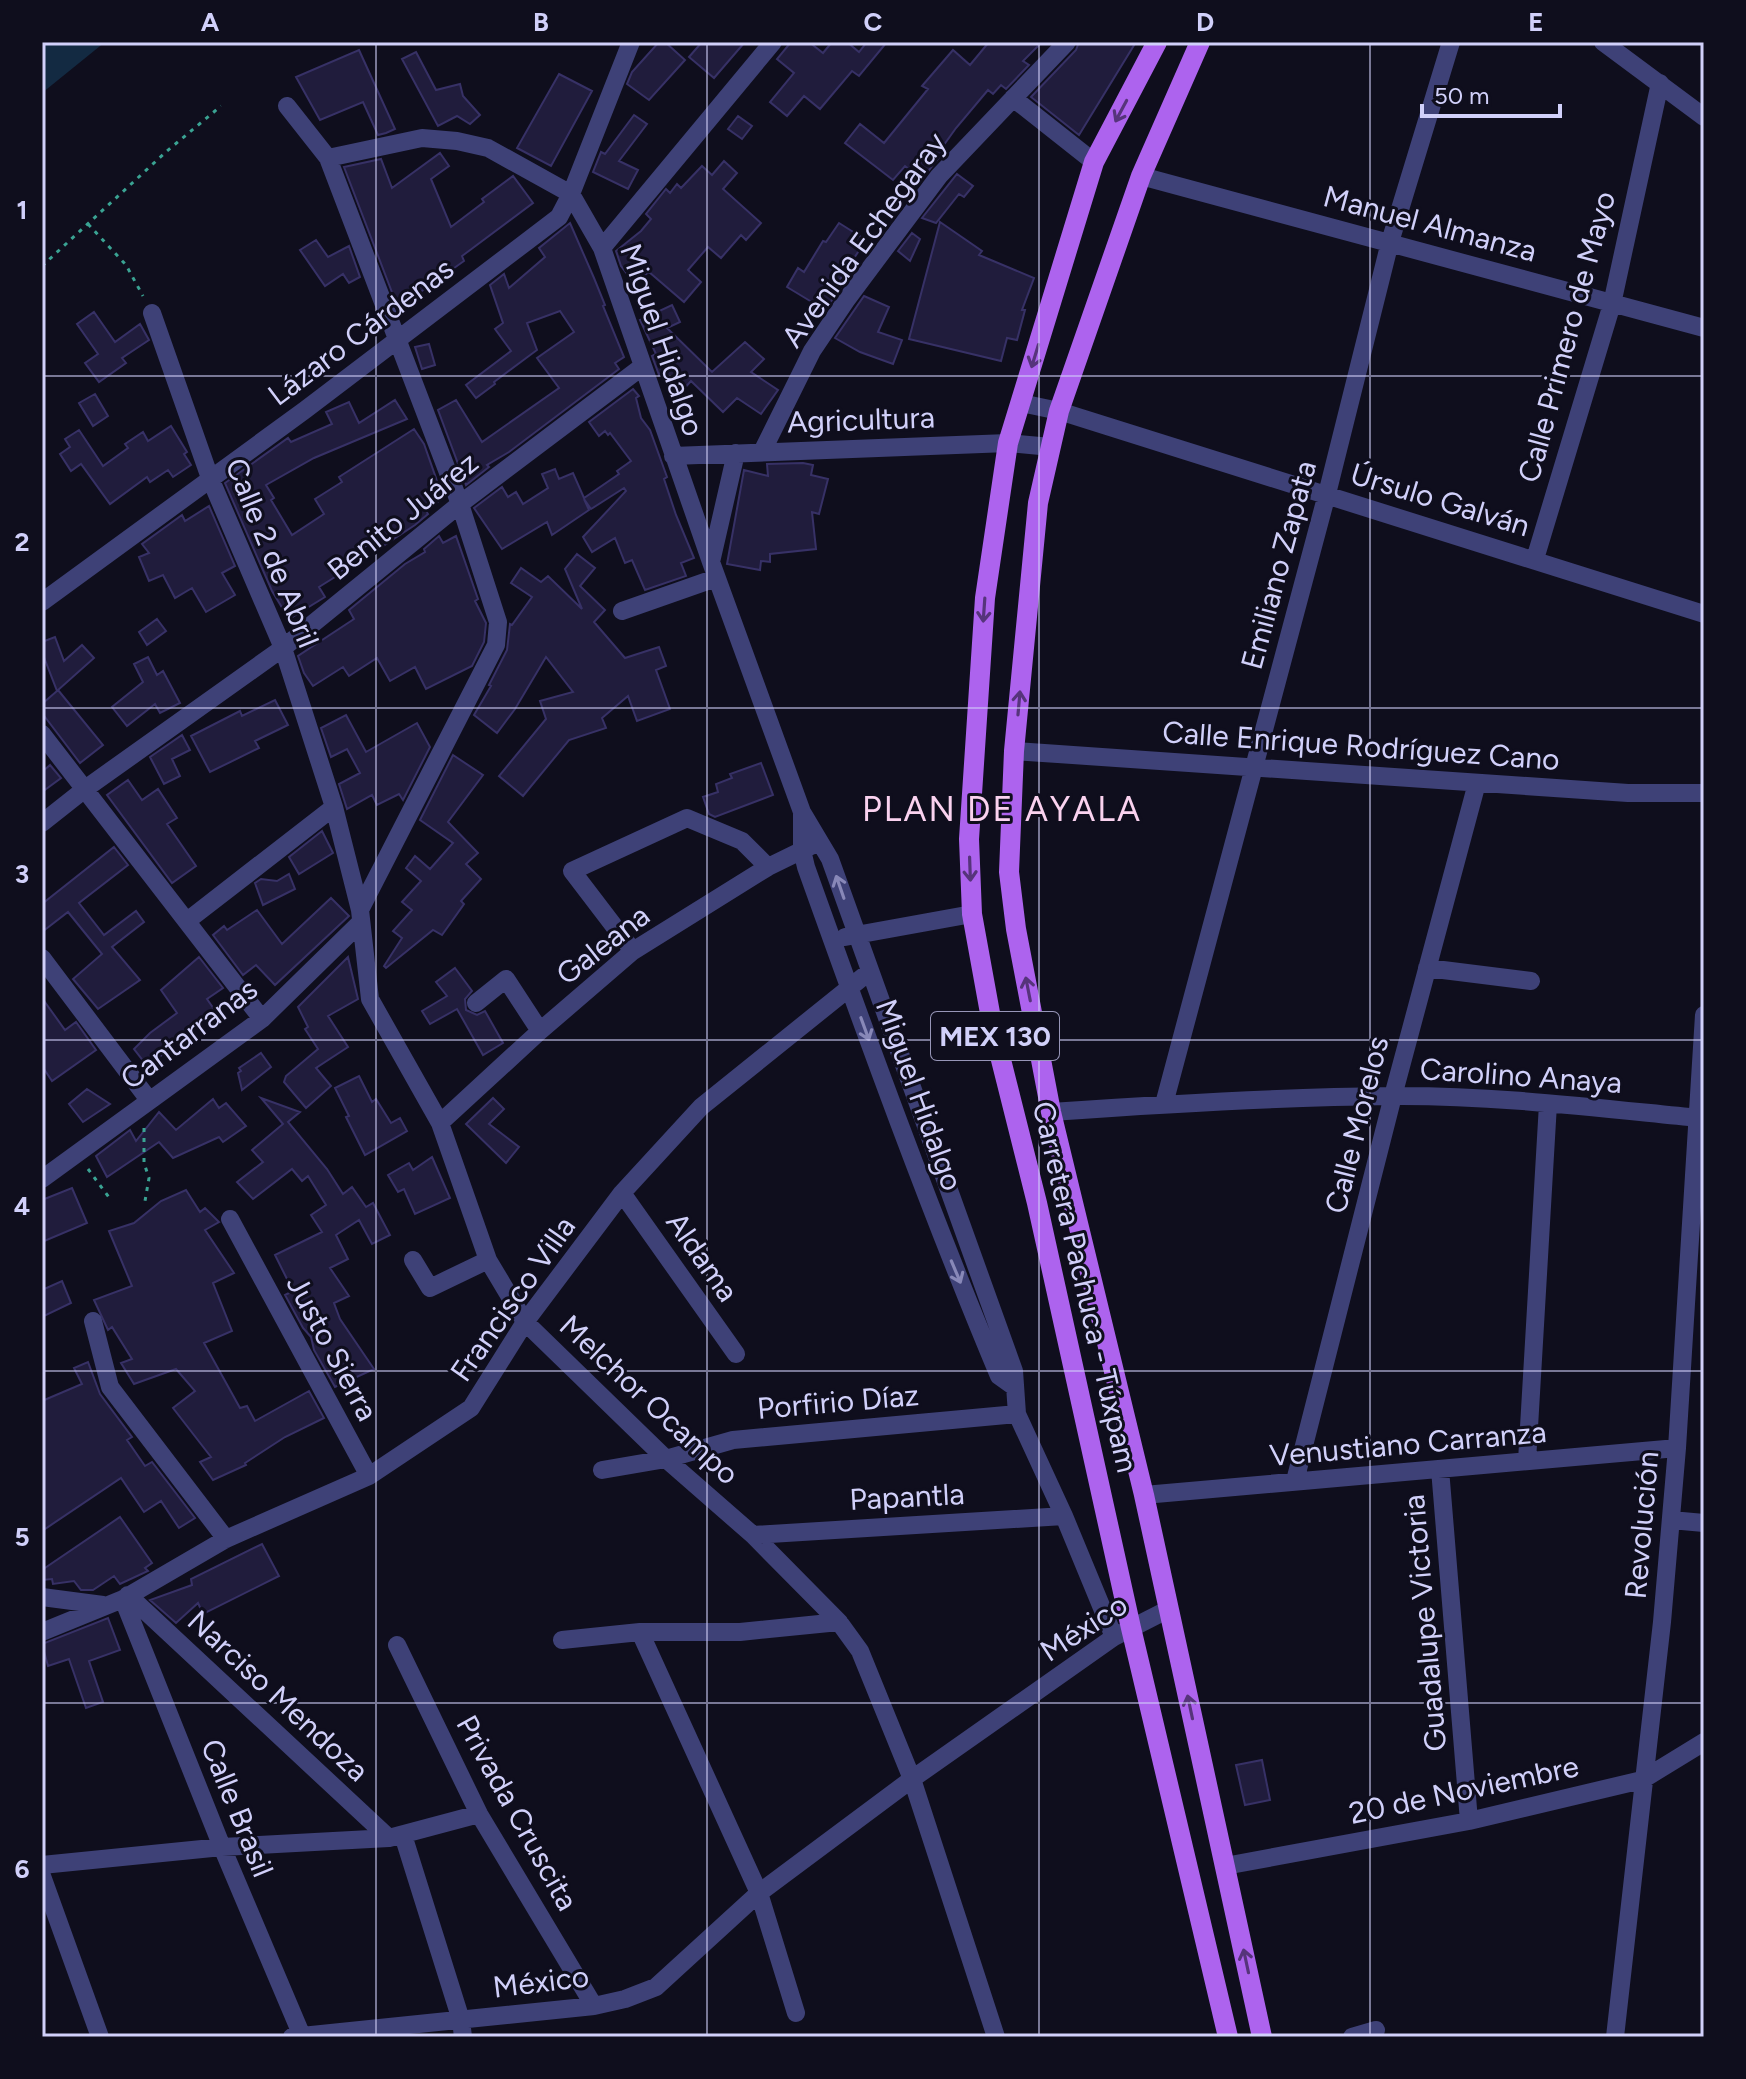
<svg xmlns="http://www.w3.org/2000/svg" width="1746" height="2079" font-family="Figtree,sans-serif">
<rect width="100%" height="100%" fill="#0f0e1d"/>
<path fill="#132a42" d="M42 42H105L42 93Z"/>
<path fill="#201c3c" stroke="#373166" stroke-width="2" d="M659 42H665L685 60 649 100 627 84 632 72Z
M702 42H745L714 78 689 57Z
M791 42H809L823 53 832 42H847L859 52 867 42H887L859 76 852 71 820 109 804 96 787 116 770 102 794 73 777 59Z
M989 42H1042L1023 61 1029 65 1006 89 1001 85 993 94 988 90 956 128 941 149 944 151 922 179 905 166 893 180 845 143 860 124 884 143 928 89 922 86 953 50 970 65Z
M1079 42H1136L1079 135 1031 97 1076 50Z
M359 50 395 129 386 133 378 135 363 102 320 120 296 77Z
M416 52 436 90 460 84 463 96 480 115 470 124 457 116 438 126 402 59Z
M559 74 592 91 551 166 517 148Z
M634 115 647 124 619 161 638 170 628 189 593 172 601 152 605 154Z
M738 116 752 126 742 139 728 129Z
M440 153 449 166 431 179 451 227 484 202 482 199 513 176 533 203 462 256 464 261 398 308 344 167 381 159 392 188Z
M724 161 737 173 723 189 761 223 746 240 741 235 721 258 708 247 688 270 701 282 684 302 649 272 634 283 621 266 616 251 641 231 651 219 646 214 666 189 670 193 677 184 681 188 702 166 712 175Z
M957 174 973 186 964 197 959 194 936 223 922 218Z
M940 222 982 251 979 255 1034 278 1022 310H1025L1017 340 1007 338 1001 361 909 339Z
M570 223 594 278 605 305 603 306 624 357 615 363 619 369 509 452 487 465 489 467 466 485 438 410 456 400 482 442 559 388 537 358 574 332 560 311 527 323 537 350 494 382 495 384 476 398 466 385 511 351 495 329 503 323 490 285 504 274 509 288 545 257 539 248Z
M839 223 866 240 837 284 842 286 825 310 787 287 798 268 804 272 823 241 826 242Z
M912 233 920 239 910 261 898 251Z
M316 240 328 257 349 246 360 277 349 283 343 274 325 286 300 250Z
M864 296 889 307 878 332 902 340 893 364 860 352 835 338Z
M672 305 680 322 667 328 712 372 745 342 764 359 751 372 778 390 761 414 737 398 723 412 691 381 682 391 662 371 659 375 652 356 656 354 640 320Z
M94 312 115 342 140 324 149 340 122 358 126 363 99 382 85 363 98 354 77 324Z
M429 344 435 365 422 369 415 347Z
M633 389 639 396 636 398 641 418 650 430 667 477 664 479 676 515 694 558 681 563 686 576 645 590 632 560 625 563 615 538 592 552 583 537 626 491 624 488 591 509 584 499 589 510 552 535 547 522 502 549 474 508 502 487 508 497 516 492 523 504 548 488 542 474 555 469 559 479 573 473 584 498 619 474 617 471 631 461 610 433 608 435 605 431 599 436 589 422Z
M95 394 108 416 93 426 79 403Z
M395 400 407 419 314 458 266 485 274 498 271 500 292 535 324 514 315 499 342 482 339 477 414 429 424 444 443 498 426 511 428 514 415 525 383 546 379 538 337 564 343 572 319 587 325 597 289 619 272 591 225 483 288 438 291 442 332 424 326 412 349 402 359 423Z
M171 426 187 452 184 454 191 465 173 477 168 470 150 482 147 477 110 504 81 464 71 471 60 454 70 447 65 439 79 430 103 466 128 448 125 444 143 432 148 441Z
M803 463 813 465 811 475 828 479 819 514 812 512 816 549 770 554V562L761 561 760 570 727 564 744 470 768 476 767 464Z
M209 506 235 566 222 573 235 595 206 612 192 588 175 598 163 575 149 581 139 557 149 553 142 544 182 515 185 521Z
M439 536 443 543 456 536 478 599 475 601 486 623 484 642 472 666 426 689 415 667 390 681 377 658 349 676 343 667 313 686 304 673 298 656 354 619 349 610 405 564 425 552 424 549Z
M577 554 595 568 580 586 605 610 594 622 625 658 659 647 666 666 656 670 670 709 637 721 628 696 602 718 606 728 569 740 523 796 499 776 546 719 540 701 573 692 546 657 515 709 497 733 474 715 491 686 489 685 507 650 510 624 512 625 532 597 511 583 521 568 541 582 548 576 582 609 565 569Z
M157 619 166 631 147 645 139 632Z
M55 637 64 661 82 645 94 658 58 690 103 745 80 763 42 713V704L57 691 42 652V642Z
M148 657 157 675 163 671 180 703 160 713 155 704 127 726 112 707 143 682 134 664Z
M275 700 288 725 255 741 259 748 210 772 191 736 240 711 242 716Z
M346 715 366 752 417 723 430 747 403 800 399 794 377 805 372 795 347 809 339 784 360 773 347 749 331 757 321 728Z
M182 735 190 750 172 759 180 776 164 784 150 757Z
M453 755 483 775 448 822 478 853 466 864 481 879 461 901 464 904 442 935 433 930 386 968 384 966 402 938 393 931 412 910 402 902 421 881 406 868 415 856 430 869 453 843 420 820Z
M761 763 773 795 715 817 709 814 703 797 718 792 716 784 732 778 730 774Z
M50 765 61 778 42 792V772Z
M128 780 142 800 158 789 177 818 167 824 196 866 172 883 107 795Z
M322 831 333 853 299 874 289 857Z
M114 847 128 865 79 903 104 935 136 911 144 922 112 947 140 980 98 1009 73 979 102 954 68 912 42 932V904Z
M289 874 295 889 263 905 255 883 261 879 277 881Z
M331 898 349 916 275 985 256 965 243 975 213 935 224 926 227 930 257 910 282 944Z
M199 957 223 988 207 999 216 1012 170 1044 172 1046 148 1067 134 1049 150 1033 177 1013 161 990Z
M348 957 358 999 328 1016 348 1047 316 1068 331 1086 306 1108 284 1082 286 1076 318 1049 305 1029 308 1027 298 1007Z
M455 968 472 991 465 999 466 1010 477 1015 485 1011 503 1043 483 1055 457 1009 430 1024 422 1011 447 996 436 982Z
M42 998 65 1030 76 1022 96 1050 52 1081 42 1066Z
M261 1053 271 1067 242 1090 238 1073 241 1071 239 1068Z
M359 1076 372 1102 376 1099 391 1123 400 1118 407 1131 365 1155 346 1117 349 1116 335 1088Z
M87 1089 110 1104 83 1122 69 1104Z
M261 1098 300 1112 288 1122 327 1169 343 1194 352 1187 366 1207 373 1203 390 1235 372 1244 359 1220 336 1235 348 1259 330 1268 349 1296 334 1303 340 1319 374 1369 335 1387 314 1350 311 1337 303 1328 285 1295 293 1291 275 1255 322 1232 311 1215 326 1205 308 1176 302 1181 292 1169 253 1199 237 1182 263 1162 252 1150 283 1124Z
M493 1098 504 1109 489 1124 519 1147 506 1163 466 1124Z
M213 1099 219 1108 226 1103 246 1126 223 1142 219 1137 173 1158 159 1142 107 1177 96 1156 130 1130 136 1141 159 1112 176 1130Z
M432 1157 450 1198 415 1214 404 1189 398 1192 388 1175 409 1163 413 1170Z
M72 1188 87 1223 42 1242V1200Z
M186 1190 200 1212 205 1208 219 1222 205 1230 234 1273 213 1283 232 1331 204 1343 240 1408 247 1406 255 1421 309 1391 324 1418 285 1437 245 1463 246 1465 213 1480 200 1462 211 1457 173 1408 195 1391 176 1369 134 1384 121 1363 132 1359 112 1327 108 1330 94 1300 132 1286 109 1231 134 1223 161 1201Z
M62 1281 71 1303 42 1317V1290Z
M88 1362 100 1394 132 1437 127 1440 145 1466 152 1462 195 1518 179 1528 161 1501 144 1512 121 1478 42 1531V1401L82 1384 74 1368Z
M120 1517 152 1563 145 1568 148 1571 120 1584 114 1576 93 1590H81L74 1581 53 1584 52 1579 42 1580V1570Z
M262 1544 279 1576 203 1614 198 1603 176 1623 150 1600 192 1585 191 1579Z
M108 1618 120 1650 89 1661 103 1702 86 1708 69 1659 48 1666 42 1644Z
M1262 1760 1270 1800 1245 1805 1236 1765Z"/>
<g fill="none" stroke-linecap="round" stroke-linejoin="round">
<path stroke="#3aa393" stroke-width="3" stroke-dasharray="4 6" stroke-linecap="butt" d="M88 224 126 265 143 296
M42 266 167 151 221 106
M144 1128V1163L149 1178 145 1201
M88 1169 111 1200"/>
<path stroke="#3e4177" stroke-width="18" d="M1603 42 1704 117
M1013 98 1094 162
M287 106 328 158 422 138 457 141 488 148 571 194 602 248 711 562 802 812 830 859 1014 1371 1017 1414 1064 1516 1114 1637
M328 158 460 504 498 622 496 645 360 910
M1141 176 1704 328
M602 248 773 42
M152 313 210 478 283 648 334 807 360 910 370 999 440 1123 488 1260 525 1322 666 1459 753 1535 839 1622 860 1651 912 1779 996 2037
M1021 403 1059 411 1704 614
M762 452 812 351 847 299 939 176 1067 42
M673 456 1008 443 1051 447
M1535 559 1612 304 1660 83
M711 562 736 453
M42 602 305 410 559 217 571 194 631 42
M622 611 716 578
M42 734 262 1019
M1014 751 1628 793H1704
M802 812V850L806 867C867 1038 929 1209 999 1376L1013 1386
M42 823 85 789 283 648 460 504 643 366
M187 921 334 807
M845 937 972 914
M633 951 572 871 687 818 742 841 768 867
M42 958 149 1100
M1427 968 1531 981
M476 1003 506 979 540 1031
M1164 1104 1327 494 1390 242 1451 42
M1051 1112C1164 1104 1277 1097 1391 1096 1493 1095 1597 1108 1699 1118
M440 1123 540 1031 633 951 768 867 811 846
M42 1179 262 1019 360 923
M622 1193 736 1354
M230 1219 369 1476
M413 1260 430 1288 488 1260
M93 1321 110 1387 226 1539
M1527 1461 1548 1104
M1440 1469 1469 1821
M602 1470 666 1459 733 1440 1017 1414
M1295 1481 1393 1096 1477 783
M1144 1495 1677 1448
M1671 1520 1704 1523
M753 1535 1064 1516
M128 1595 389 1838
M42 1597 103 1605
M123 1599 222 1847 302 2036
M42 1632 123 1599 226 1539 369 1476 471 1408 525 1322 622 1193 701 1107 869 972
M640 1632 759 1893 796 2013
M562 1640 640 1632H740L839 1622
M397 1645 479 1814 594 2006
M403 1835 461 2020 463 2037
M42 1865 222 1847 389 1838 479 1814
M1225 1866 1469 1821 1642 1780 1704 1742
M42 1876 100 2037
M292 2037 594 2006 625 1999 656 1987 759 1893 912 1779 1114 1637 1169 1609
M1352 2037 1376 2030
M1615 2037 1662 1622 1677 1448 1704 1015"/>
<path stroke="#ad63ee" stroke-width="20" d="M1157 42 1094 162 1008 443 985 598 969 839 972 914 992 1024 1037 1203 1131 1628 1228 2037
M1200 42 1141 176 1059 411 1038 503 1014 751 1009 872 1016 929 1051 1112 1144 1495 1262 2037"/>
</g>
<defs><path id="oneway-shaft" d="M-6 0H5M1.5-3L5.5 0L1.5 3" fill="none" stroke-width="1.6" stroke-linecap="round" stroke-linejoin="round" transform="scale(2)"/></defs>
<g stroke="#56347b">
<use href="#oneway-shaft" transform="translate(1121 111) rotate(118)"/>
<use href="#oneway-shaft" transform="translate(1035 356) rotate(107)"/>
<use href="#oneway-shaft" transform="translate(984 610) rotate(94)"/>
<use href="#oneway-shaft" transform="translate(1019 703) rotate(-85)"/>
<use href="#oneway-shaft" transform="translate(970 869) rotate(88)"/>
<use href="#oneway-shaft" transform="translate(1028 989) rotate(-101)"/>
<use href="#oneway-shaft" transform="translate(1190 1707) rotate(-102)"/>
<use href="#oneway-shaft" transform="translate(1246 1961) rotate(-102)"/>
</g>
<g stroke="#8888b8">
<use href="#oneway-shaft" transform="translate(840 887) rotate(-109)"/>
<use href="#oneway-shaft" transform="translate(865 1029) rotate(70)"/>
<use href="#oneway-shaft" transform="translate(956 1272) rotate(67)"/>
</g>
<path fill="none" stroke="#d1d0fa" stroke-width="2" stroke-opacity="0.55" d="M376 42V2037M707 42V2037M1039 42V2037M1370 42V2037M42 376H1704M42 708H1704M42 1040H1704M42 1371H1704M42 1703H1704"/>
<g text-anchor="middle" stroke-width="6" stroke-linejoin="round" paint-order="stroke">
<rect fill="#0f0e1d" stroke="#9796b8" stroke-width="2" x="931" y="1012" width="128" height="48" rx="6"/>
<g font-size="28" font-weight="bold" fill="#d1d0fa">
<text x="995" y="1046">MEX 130</text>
</g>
<g font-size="30" fill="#d1d0fa" stroke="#0f0e1d">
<text transform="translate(1430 224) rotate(15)" y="10">Manuel Almanza</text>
<text transform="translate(864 240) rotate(-54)" y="10">Avenida Echegaray</text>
<text transform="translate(361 332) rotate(-37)" y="10">Lázaro Cárdenas</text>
<text transform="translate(1567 337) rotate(-75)" y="10">Calle Primero de Mayo</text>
<text transform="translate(662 340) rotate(71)" y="10">Miguel Hidalgo</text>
<text transform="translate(861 420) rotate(-2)" y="10">Agricultura</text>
<text transform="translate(1440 500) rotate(17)" y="10">Úrsulo Galván</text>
<text transform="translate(403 516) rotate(-39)" y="10">Benito Juárez</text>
<text transform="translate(272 553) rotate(68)" y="10">Calle 2 de Abril</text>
<text transform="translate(1279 565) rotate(-75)" y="10">Emiliano Zapata</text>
<text transform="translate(1361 746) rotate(4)" y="10">Calle Enrique Rodríguez Cano</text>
<text transform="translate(603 945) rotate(-38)" y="10">Galeana</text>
<text transform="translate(189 1034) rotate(-37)" y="10">Cantarranas</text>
<text transform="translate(1521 1076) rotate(4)" y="10">Carolino Anaya</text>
<text transform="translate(919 1095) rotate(70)" y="10">Miguel Hidalgo</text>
<text transform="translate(1357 1125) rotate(-76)" y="10">Calle Morelos</text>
<text transform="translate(702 1257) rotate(55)" y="10">Aldama</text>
<text transform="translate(1085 1287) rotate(77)" y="10">Carretera Pachuca - Túxpam</text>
<text transform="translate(513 1299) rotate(-55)" y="10">Francisco Villa</text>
<text transform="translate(332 1348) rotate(62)" y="10">Justo Sierra</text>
<text transform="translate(649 1400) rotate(43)" y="10">Melchor Ocampo</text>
<text transform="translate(838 1402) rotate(-5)" y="10">Porfirio Díaz</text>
<text transform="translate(1408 1444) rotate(-5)" y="10">Venustiano Carranza</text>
<text transform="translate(907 1497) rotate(-3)" y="10">Papantla</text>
<text transform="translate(1642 1525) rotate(-85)" y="10">Revolución</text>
<text transform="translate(1425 1623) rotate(-95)" y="10">Guadalupe Victoria</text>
<text transform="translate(1084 1628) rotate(-33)" y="10">México</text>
<text transform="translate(278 1696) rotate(43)" y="10">Narciso Mendoza</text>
<text transform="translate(1464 1790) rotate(-12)" y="10">20 de Noviembre</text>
<text transform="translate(237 1808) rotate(68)" y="10">Calle Brasil</text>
<text transform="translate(517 1813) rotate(61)" y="10">Privada Cruscita</text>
<text transform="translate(541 1982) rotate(-7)" y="10">México</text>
</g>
<g font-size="34" letter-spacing="2" fill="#fad2ef" stroke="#0f0e1d">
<text x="1002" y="821">PLAN DE AYALA</text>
</g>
</g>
<rect width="1746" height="2079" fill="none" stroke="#0f0e1d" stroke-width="88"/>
<path d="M1422 104v12h138v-12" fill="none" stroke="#d1d0fa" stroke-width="4"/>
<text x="1434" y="104" font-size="24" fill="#d1d0fa" stroke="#0f0e1d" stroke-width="6" paint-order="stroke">50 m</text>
<rect x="44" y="44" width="1658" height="1991" fill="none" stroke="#d1d0fa" stroke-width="3"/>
<g font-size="26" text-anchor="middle" font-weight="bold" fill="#d1d0fa">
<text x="210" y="31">A</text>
<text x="541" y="31">B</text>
<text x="873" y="31">C</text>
<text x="1205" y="31">D</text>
<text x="1536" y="31">E</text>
<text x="22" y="219">1</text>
<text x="22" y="551">2</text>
<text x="22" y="883">3</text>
<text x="22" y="1215">4</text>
<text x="22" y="1546">5</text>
<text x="22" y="1878">6</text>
</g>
</svg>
